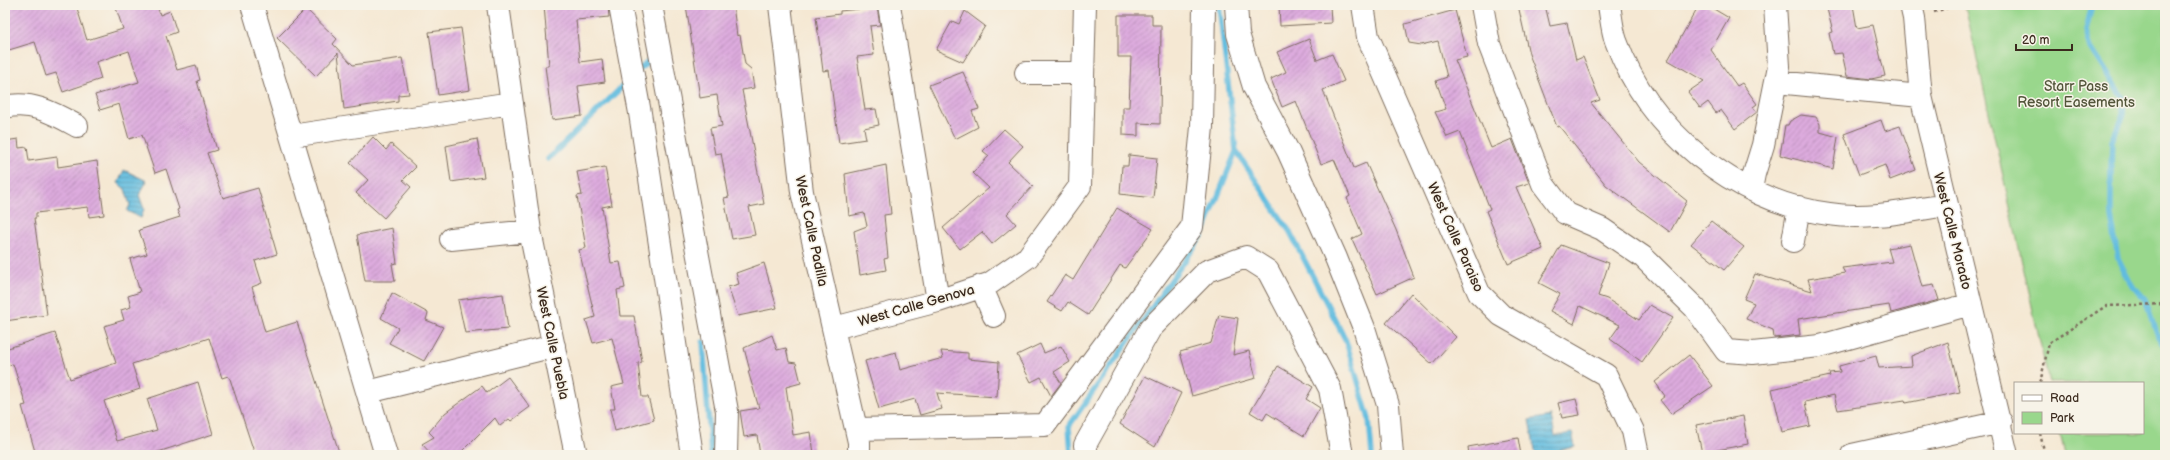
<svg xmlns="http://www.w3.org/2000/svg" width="2170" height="460" font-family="'Balsamiq Sans',sans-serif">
<defs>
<pattern id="water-rules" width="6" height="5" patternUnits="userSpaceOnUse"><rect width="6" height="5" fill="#61bcdf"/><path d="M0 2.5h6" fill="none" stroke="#5199b4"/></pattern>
<pattern id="building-hatch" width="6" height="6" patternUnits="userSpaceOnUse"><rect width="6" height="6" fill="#ddabde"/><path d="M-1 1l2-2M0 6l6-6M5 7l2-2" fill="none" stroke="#b48bb3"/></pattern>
</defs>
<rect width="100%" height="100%" fill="#f7f3e8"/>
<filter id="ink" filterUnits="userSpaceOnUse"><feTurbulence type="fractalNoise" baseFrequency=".025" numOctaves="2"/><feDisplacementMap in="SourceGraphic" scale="8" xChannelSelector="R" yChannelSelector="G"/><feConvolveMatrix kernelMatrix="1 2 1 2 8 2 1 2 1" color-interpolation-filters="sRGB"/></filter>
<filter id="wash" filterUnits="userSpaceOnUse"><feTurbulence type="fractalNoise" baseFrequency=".012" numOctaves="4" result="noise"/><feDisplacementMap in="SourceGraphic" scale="16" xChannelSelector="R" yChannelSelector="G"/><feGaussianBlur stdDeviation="0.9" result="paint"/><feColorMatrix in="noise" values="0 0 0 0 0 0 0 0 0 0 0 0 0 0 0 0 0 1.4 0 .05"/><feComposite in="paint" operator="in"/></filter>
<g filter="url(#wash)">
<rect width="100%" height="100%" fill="#f5e8d3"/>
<path fill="#99d78c" stroke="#6a8055" d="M1965 5H2165V455H2065L2060 433H2143V383H2049Z"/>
<path fill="url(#water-rules)" stroke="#4e737e" d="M124 170 147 181 139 195 144 209 141 218 127 211 130 205 125 189 118 183Z
M1551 416 1555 436 1572 433 1575 447 1556 451V455H1536L1529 420Z"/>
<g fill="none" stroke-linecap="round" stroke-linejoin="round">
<path stroke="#61bcdf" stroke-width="5.5" d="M1219 5 1236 151 1290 232 1346 341 1369 419 1372 455
M2092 5 2086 30 2091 48 2124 99 2123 114 2112 141 2111 168V217L2118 258 2130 282 2145 299 2156 333 2165 348
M638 71 651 58
M548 159 629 80
M703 342 711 455
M1071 455 1069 426 1202 236 1236 151"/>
</g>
<g id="blocks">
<path fill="url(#building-hatch)" d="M5 5H76L87 40 123 29 115 5H157L160 15 170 11 177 32 166 36 177 70 196 65 200 80 197 81 217 150 207 153 223 198 258 188 277 254 255 261 262 283 252 287 265 332 297 322 340 455H255L230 379 228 376 222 378 209 338 132 364 140 389 104 401 117 441 157 430 147 399 198 382 213 434 149 455H36L22 406 26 405 13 364 8 365 5 349 55 333 70 379 116 363 104 326 124 320 121 310 131 307 128 296 140 292 130 259 147 254 139 230 180 217 177 210 179 209 166 169 155 173 142 135 129 139 119 104 100 110 95 95 139 82 129 51 96 62 101 79 63 92 56 73 46 76 35 42 9 50 5 38Z
M544 5H608L609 17 576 20 580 62 602 59 605 82 578 86 582 116 552 120 545 66H549Z
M686 5H733L737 36 740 35 745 64 751 69 754 88 742 90 764 204 749 207 755 235 732 239 724 198 729 197 721 153 715 154 710 128 722 126 717 95 700 98Z
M1279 5H1330L1331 23 1280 26Z
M1518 5H1545L1550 26 1567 23 1576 60 1583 57 1600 100 1591 103 1639 162 1687 201 1670 232 1606 185 1559 126 1557 127 1529 54Z
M1699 5H1707L1729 18 1711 50 1737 86 1742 83 1757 104 1753 107 1757 112 1735 129 1721 110 1716 113 1708 102 1700 108 1688 92 1704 81 1668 60Z
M1826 5H1853L1857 28 1873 25 1885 76 1871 79 1847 76 1842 53 1833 54 1829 33 1833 32Z
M877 7 880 25 870 26 874 55 857 57 865 110 876 109 879 125 864 128 866 139 839 143 829 70 823 71 816 17 840 14V11Z
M306 9 337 39 333 44 353 65 402 58 409 94 398 95V101L344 109 338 53 316 76 277 38Z
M1455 10 1467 57 1455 60 1491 148 1512 139 1529 183 1516 187 1543 249 1508 264 1486 211 1490 209 1460 132 1447 137 1435 112 1446 109 1436 81 1447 77 1438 41 1421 45 1409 43 1405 24Z
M965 11 985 26 963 62 936 50 952 21 959 24Z
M1118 15H1152V25H1161L1160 124 1138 123V136L1123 135V107H1129L1131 57H1118Z
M461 28 470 90 438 95 429 32Z
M1309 39 1317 60 1332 54 1344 81 1323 90 1354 168 1366 163 1396 230 1414 277 1377 294 1352 239 1362 234 1347 198 1350 196 1334 159 1321 164 1296 101 1282 107 1271 79 1286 72 1277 52Z
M963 72 979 109 972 111 978 127 955 139 929 85Z
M1801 115 1816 117 1820 124V132L1838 137 1833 169 1780 155 1785 125H1788L1790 121Z
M1881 120 1885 131 1900 126 1916 170 1890 180 1885 165 1859 175 1844 134Z
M1004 129 1023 146 1008 162 1033 186 1007 214 1016 224 992 244 982 232 960 249 943 228 989 188 973 173 989 156 983 151Z
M373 137 386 150 391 144 416 167 403 180 411 187 384 218 356 193 368 180 350 163Z
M18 139 19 148 27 147 29 161 57 157 58 167 97 161 104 215 89 217 88 207 36 213V218H34L47 315 5 321V141Z
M477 139 484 177 451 182 446 146Z
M1129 155 1157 158 1153 198 1120 194 1122 166H1128Z
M886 165 891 214 884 215 888 258 884 259 886 270 860 275 854 231 867 226 864 213 849 216 845 174Z
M605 167 612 205 602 207 611 263 620 262 625 288 617 290 620 316H634L642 362 638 363 642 397H648L654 420 615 431 610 409H615L611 387 624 384 612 338 593 343 586 320 595 317 579 250 586 248 577 196 582 195 577 172Z
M1117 208 1153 229 1125 268 1120 265 1088 315 1068 302 1062 311 1047 302 1065 275 1073 280Z
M1711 221 1744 247 1724 270 1691 244Z
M392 228 397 263 392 264 395 281H365L357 235Z
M1910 244 1922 287 1934 285 1939 300 1891 313 1889 305 1798 319 1800 335 1774 338 1773 330 1746 319 1754 303 1744 299 1755 274 1812 291 1808 279 1845 273 1842 268 1892 262 1888 248Z
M1561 245 1609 263 1598 296 1607 299 1639 320 1650 305 1673 318 1642 362 1610 339 1620 325 1580 306 1574 324 1550 311 1560 294 1539 283Z
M764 263 777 308 738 316 728 287 739 284 736 273Z
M392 293 428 313 426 320 443 327 424 361 389 343 398 328 381 318Z
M1411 293 1456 337 1432 364 1386 323Z
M503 294 508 329 465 333 458 300Z
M1219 315 1238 318 1233 355 1249 351 1256 378 1192 396 1180 352 1211 343Z
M772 335 777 350 786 348 789 362 796 363 801 383 786 387 793 435 811 432 814 454 760 455 757 435 744 437 740 411 759 408 748 371H750L744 348Z
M1948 342 1960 392 1906 403 1905 400 1838 410 1834 395 1805 402 1810 426 1782 432 1772 389 1830 376 1829 373 1840 372 1839 366 1876 356 1879 368 1912 366 1911 356Z
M1040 344 1044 353 1061 346 1070 362 1054 372 1061 383 1051 396 1041 377 1031 382 1017 355Z
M941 351 968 353V359L999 362 997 397 937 393 942 409 920 415 915 399 879 409 865 361 896 352 900 370 943 358Z
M1689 355 1713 386 1671 414 1660 400 1665 396 1655 382Z
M1278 366 1313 387 1306 399 1320 408 1304 436 1267 413 1263 420 1250 412Z
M1145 376 1181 393 1155 447 1120 424Z
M508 377 530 407 511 421 509 419 500 426 495 418 458 455H432L422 444 434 437 429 432 445 413 482 386 487 393Z
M1576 399 1580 415 1562 418 1558 403Z
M1743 416 1748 444 1702 453 1696 425Z
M1518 438 1521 455H1469L1468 447Z"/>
</g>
</g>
<g filter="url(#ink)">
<use href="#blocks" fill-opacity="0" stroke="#7c6c5d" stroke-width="1"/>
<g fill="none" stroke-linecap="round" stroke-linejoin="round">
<defs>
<path id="minor" d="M252 5 386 455
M498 5 530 231 576 455
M620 5 640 113 692 455
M651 5 727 411 726 455
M780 5 802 192 859 442V455
M889 5 938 301
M1236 5 1238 34 1254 87 1288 151 1336 258 1364 328 1388 405 1392 455
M1363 5 1368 37 1479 293 1501 315 1606 375 1633 431 1638 455
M1482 5 1489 44 1543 184 1565 213 1602 229 1643 257 1695 308 1726 351 1753 353 1820 346 1971 304
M1609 5C1611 16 1612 30 1616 41 1648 130 1734 201 1829 214 1868 220 1908 211 1946 205
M1911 5 1914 18 1921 96 2007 455
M1026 73H1083
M1776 82 1921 96
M5 107C31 100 55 114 77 126
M291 136 512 103
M1751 189 1754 174 1763 145 1779 66 1775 5
M451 239 530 231
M1793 241 1799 207
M981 286 994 316
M834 328 938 301 989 284 1028 257 1080 186 1085 5
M368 392 554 346
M856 429 1045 425 1192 227 1202 127 1204 5
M1087 455 1085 445 1150 329 1207 271 1246 257 1268 271 1330 389 1342 455
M1852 455 2001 422"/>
</defs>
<use href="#minor" stroke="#7c6c5d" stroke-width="24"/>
<path stroke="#7c6c5d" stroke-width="2.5" stroke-dasharray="3 3" stroke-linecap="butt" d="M1934 12 1957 5
M2040 383 2049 343 2106 306 2165 304
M2040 433 2045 455"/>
<use href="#minor" stroke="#fff" stroke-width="22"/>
</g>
</g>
<g text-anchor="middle" stroke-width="3" stroke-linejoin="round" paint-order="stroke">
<g font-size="14" fill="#52553a" stroke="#f7f3e8">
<text x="2076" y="91">Starr Pass<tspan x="2076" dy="16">Resort Easements</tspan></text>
</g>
<g font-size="14" fill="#3b2a1e" stroke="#f7f3e8">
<text transform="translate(812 231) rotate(78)" y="5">West Calle Padilla</text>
<text transform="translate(1953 231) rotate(76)" y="5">West Calle Morado</text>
<text transform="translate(1456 237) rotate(66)" y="5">West Calle Paraiso</text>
<text transform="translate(916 305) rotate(-16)" y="5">West Calle Genova</text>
<text transform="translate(553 343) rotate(78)" y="5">West Calle Puebla</text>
</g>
</g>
<rect width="2170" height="460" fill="none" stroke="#f7f3e8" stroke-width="20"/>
<rect x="2014" y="382" width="130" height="52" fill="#f7f3e8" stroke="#aca397"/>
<rect x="2022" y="395" width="20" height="6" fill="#ffffff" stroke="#aca397"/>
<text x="2050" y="402" font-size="12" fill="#3b2a1e">Road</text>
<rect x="2022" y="412" width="20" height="12" fill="#99d78c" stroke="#aca397"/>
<text x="2050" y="422" font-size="12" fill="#3b2a1e">Park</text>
<path d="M2016 44v6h56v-6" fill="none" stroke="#3b2a1e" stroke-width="2"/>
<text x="2022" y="44" font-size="12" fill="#3b2a1e" stroke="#f7f3e8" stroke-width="3" paint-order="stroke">20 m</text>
</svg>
